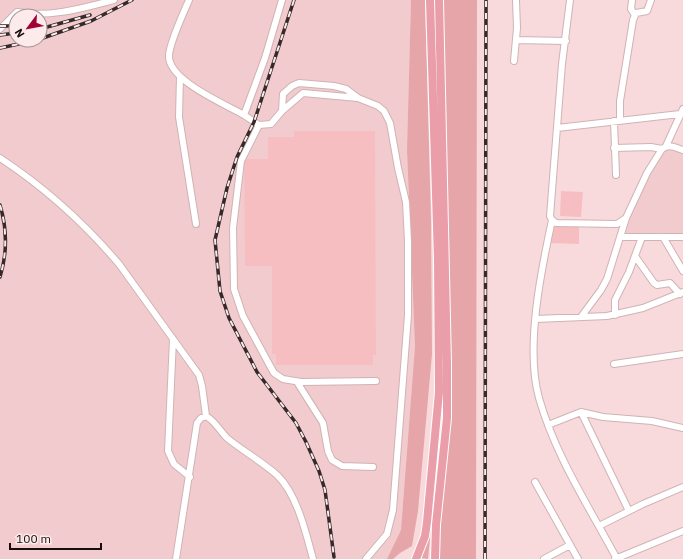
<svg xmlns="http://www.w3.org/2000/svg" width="683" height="559" font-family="'IBM Plex Sans',sans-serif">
<rect width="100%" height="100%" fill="#f8dadc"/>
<path fill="#f2cbce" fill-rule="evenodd" d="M0 0H411L407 150 415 346 401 530 387 559H0ZM16 16H40V40H16Z
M668 147 683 152V234L623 235 628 218 649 174 664 149Z"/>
<path fill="#e6a5a9" d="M411 0H425L431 220 432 354 418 511 412 546 400 553 393 559H387L401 530 415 346 407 150Z
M441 0H477L476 559H438L436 549 448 415Z
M435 487 428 559 419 558 424 550Z"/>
<path fill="#f7bec2" d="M294 131H375L376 355H373V365H276V354H272V266H245L244 159H268V137H294Z
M561 191 583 192 581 217 560 216Z
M553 225H579V244L549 243Z"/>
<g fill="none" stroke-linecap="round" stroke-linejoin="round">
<defs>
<path id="minor" d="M189 0C183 14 170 42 169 55 167 80 225 104 244 115
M282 0 265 58 244 115 259 125 271 124 282 111 303 93 358 98
M570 0 562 64 550 216 552 220 556 223 617 224 626 218 647 173 662 149C669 143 676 148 683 150
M632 0 631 9 635 15
M0 29 17 12C50 18 83 8 114 0
M516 40 566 41
M514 61 517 28 516 0
M180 77 179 117 196 224
M282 111 283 94 292 86 299 83 334 86 346 89 358 98 378 106 384 111 390 123 398 168 406 202 408 241V315L393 510 387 534 366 559
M614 121 616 175
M620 121V101L633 20 636 13 647 11 651 0
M259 125 241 161 233 228 234 289 243 316 269 364 274 373 283 379 301 382 376 381
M557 128 680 114
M666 146 683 109
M614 148 651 147 662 149
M0 158C44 187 85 224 119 264L199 375 202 386 206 416
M552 220C541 271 525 348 539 398 555 455 589 507 617 559
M620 237H683
M663 237 683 271
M635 256 654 283 657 285 670 283 680 294
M615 315V300L629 272 642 237
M581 317 601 290 607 279 626 218
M536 319 607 316 643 308 683 292
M173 339 168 451 174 464 190 477
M614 364 683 354
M297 382 323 423 328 451 332 460 342 466 373 467
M581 412 629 511
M548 425 581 412 603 417 652 421 683 428
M535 482 578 559
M599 526 643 504 683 487
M176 559 197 423 201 418 206 416C215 421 220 431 227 438 243 451 261 461 277 475 297 494 306 533 313 559
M544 559 570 545
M615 559 683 531"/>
<path id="major" d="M416 559 425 536 427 522 439 392 438 259 430 0
M435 559 436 525 447 418V364L439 0"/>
</defs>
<use href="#minor" stroke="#d0b3b4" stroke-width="8"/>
<use href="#major" stroke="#fff" stroke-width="10"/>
<use href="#minor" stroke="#fff" stroke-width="6"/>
<use href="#major" stroke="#ea9ea9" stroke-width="8"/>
<defs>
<path id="rail" d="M294 0 254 122 237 157 227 188 215 240 220 291 229 318 257 372 296 423 306 442 319 471 325 490 334 557
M0 26H16
M40 29 90 15
M0 35 16 33
M40 39 91 21 132 0
M0 48 37 40
M0 205C7 228 7 254 0 277
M485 559 486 0"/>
</defs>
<use href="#rail" stroke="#35292a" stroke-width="3.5"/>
<use href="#rail" stroke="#fdebec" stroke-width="2" stroke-dasharray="6" stroke-linecap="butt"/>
</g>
<g transform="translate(28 28) rotate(238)"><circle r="19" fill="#fdebec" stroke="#a19293"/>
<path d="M0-3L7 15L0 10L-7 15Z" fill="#a10236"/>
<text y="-6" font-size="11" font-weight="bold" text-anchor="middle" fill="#160d0d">N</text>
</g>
<path d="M10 543v6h91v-6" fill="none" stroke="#160d0d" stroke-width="2"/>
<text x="16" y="543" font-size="12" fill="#160d0d" stroke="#fdebec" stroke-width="3" paint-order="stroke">100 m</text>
</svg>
